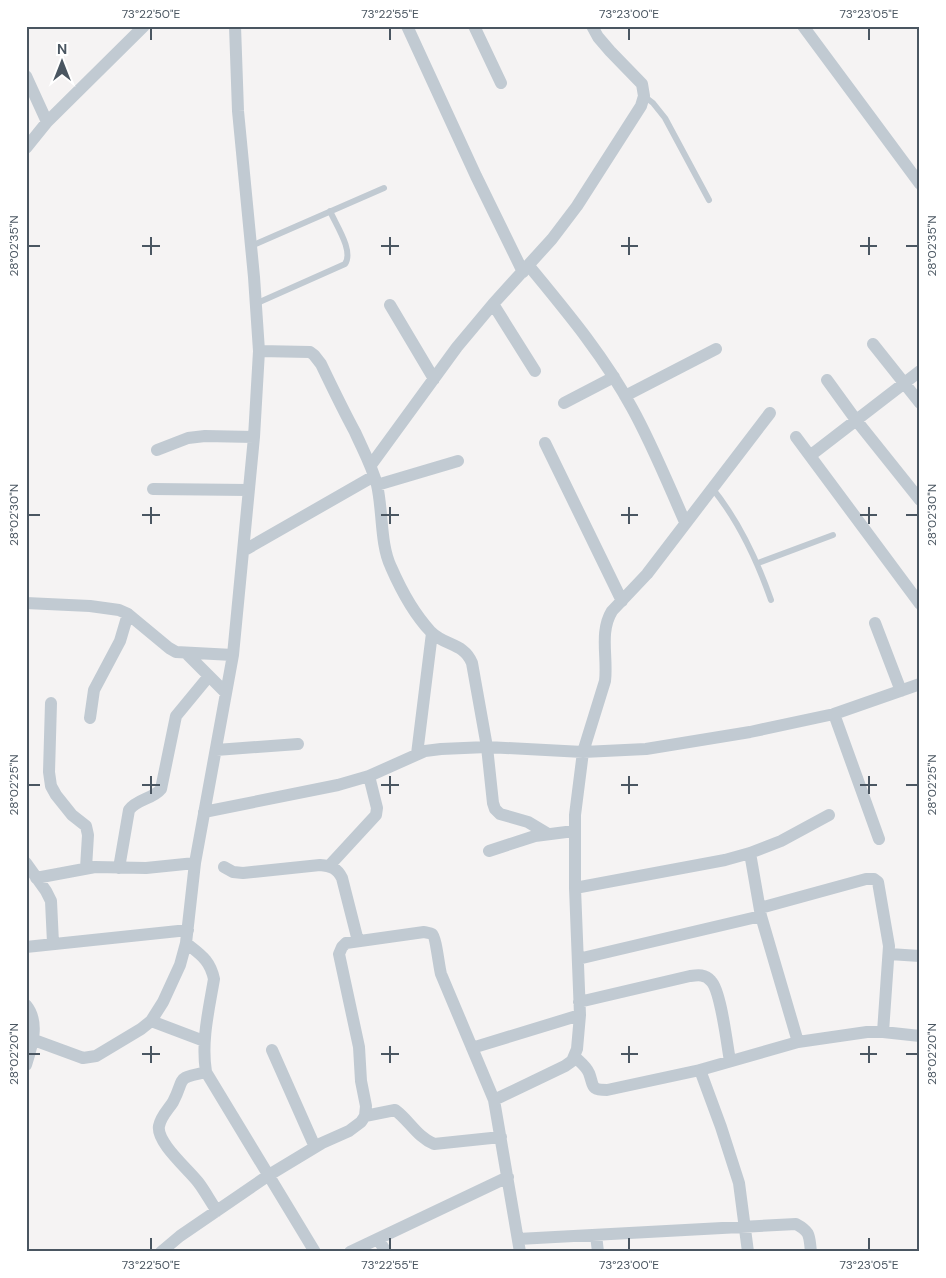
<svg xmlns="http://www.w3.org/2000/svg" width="946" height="1278" font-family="'DM Sans',sans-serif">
<rect width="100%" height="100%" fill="#f5f3f3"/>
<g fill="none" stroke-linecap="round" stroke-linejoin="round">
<path stroke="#c1cad2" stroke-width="6" d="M644 96 653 103 665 118 709 200
M251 246 384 188
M255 304 345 264C354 251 336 225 330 211
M712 488C739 521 757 560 771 600
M758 563 833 535"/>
<path stroke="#c1cad2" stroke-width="12" d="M407 26 476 176 523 272
M474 26 501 83
M803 26 920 184
M26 76 47 122
M26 148 47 122 144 26
M529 266C566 311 604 356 632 408 652 444 668 484 685 522
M493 304 535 371
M390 305 434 379
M873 344 920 403
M259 351 310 352 314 355 321 364C332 387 343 410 355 432 363 450 372 466 377 485 383 511 380 544 391 567 401 590 414 614 431 632 445 646 464 643 472 663L487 747 493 803 495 809 500 814 528 822 548 834
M827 380 856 420 920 500
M625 396 716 349
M564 403 614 377
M796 437 920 604
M545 443 622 601
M157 450 188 438 205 436 254 437
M811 455 920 371
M371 465 457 347 493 304 552 239 577 206 641 106 644 96 642 84 610 51 598 37 592 26
M377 485 458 461
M153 489 248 490
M243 551 374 476
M26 603 90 606 119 610 128 614 169 648 176 652 233 655
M875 623 901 691
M186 653 226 693
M51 703 49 772 51 786 56 795 72 815 86 826 88 835 86 868
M834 714 879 839
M90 718 94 690 120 641 128 614
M216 750 298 744
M417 754 432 633
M204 812 338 785 369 776 425 751 441 749 487 747 583 752 646 749 750 732 834 714 920 684
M489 851 535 836 574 831
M750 853 761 916 798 1042
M26 863 46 891 51 901 53 943
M329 866 376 815 377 808 369 776
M224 867 233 872 243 873 320 865C331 866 337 868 342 878L358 941
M119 868 129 810C137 799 153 799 161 789L176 716 209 676
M36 878 95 867 146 868 195 863
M575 888 725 860 750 853 781 841 829 815
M760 908 866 879H874L878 882 889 946 883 1032
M186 943C201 955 210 960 214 979 209 1009 201 1041 206 1072L315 1252
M26 947 188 930
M889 954 920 956
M578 959 761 916
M579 1002 690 976C698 975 705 974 711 981 721 991 727 1045 730 1061
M26 1005C40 1022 32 1046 26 1065
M151 1021 204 1041
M34 1040 83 1058 96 1056 141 1029 151 1021 163 1002 180 965 186 943 195 863 233 655 254 437 259 351 254 277 238 111 235 26
M472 1048 580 1015
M272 1050 315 1147
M575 1057C580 1062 586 1066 589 1073 594 1086 590 1090 607 1090L700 1070 798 1042 867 1032H883L920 1036
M700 1070 721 1127 739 1183 748 1252
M206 1072C174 1079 186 1077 173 1102 168 1110 161 1116 159 1126 156 1142 188 1169 198 1182 205 1191 210 1201 217 1211
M494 1100 565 1066 572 1061 577 1049 580 1015 575 888V815L583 752 605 681C608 658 599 632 612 611L647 574 770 413
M365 1116 395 1110C409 1120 417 1137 434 1144L501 1137
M596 1235 598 1252
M378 1239 386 1252
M518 1239 796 1224C811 1232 809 1236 811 1252
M161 1252 180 1236 269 1175 322 1143 349 1131 361 1122 365 1116 366 1106 361 1081 359 1047 339 954 342 947 346 943 424 932C427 933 430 933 432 934 436 937 439 967 441 974L494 1100 520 1252
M350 1252 508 1177"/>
</g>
<path fill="none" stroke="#4a5661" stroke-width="2" d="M151 28V40M390 28V40M629 28V40M869 28V40M151 237V255M390 237V255M629 237V255M869 237V255M28 246H40M142 246H160M381 246H399M621 246H638M860 246H877M906 246H918M151 507V524M390 507V524M629 507V524M869 507V524M28 515H40M142 515H160M381 515H399M621 515H638M860 515H877M906 515H918M151 776V794M390 776V794M629 776V794M869 776V794M28 785H40M142 785H160M381 785H399M621 785H638M860 785H877M906 785H918M151 1046V1063M390 1046V1063M629 1046V1063M869 1046V1063M28 1054H40M142 1054H160M381 1054H399M621 1054H638M860 1054H877M906 1054H918M151 1238V1250M390 1238V1250M629 1238V1250M869 1238V1250"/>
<rect width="946" height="1278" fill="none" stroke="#ffffff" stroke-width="55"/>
<g transform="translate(62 62)" stroke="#ffffff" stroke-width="4" paint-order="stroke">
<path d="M0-4L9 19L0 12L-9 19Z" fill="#4a5661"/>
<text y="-8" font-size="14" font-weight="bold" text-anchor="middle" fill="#4a5661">N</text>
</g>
<rect x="28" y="28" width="890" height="1222" fill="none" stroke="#4a5661" stroke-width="2"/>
<g font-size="12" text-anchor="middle" fill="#4a5661">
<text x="151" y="18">73°22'50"E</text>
<text x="390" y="18">73°22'55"E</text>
<text x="629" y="18">73°23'00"E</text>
<text x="869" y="18">73°23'05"E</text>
<text transform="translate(14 246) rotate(-90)" y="4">28°02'35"N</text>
<text transform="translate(932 246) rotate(-90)" y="4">28°02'35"N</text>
<text transform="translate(14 515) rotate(-90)" y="4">28°02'30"N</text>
<text transform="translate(932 515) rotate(-90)" y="4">28°02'30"N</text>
<text transform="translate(14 785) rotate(-90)" y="4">28°02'25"N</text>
<text transform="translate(932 785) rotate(-90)" y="4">28°02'25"N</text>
<text transform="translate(14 1054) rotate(-90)" y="4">28°02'20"N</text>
<text transform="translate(932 1054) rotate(-90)" y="4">28°02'20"N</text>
<text x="151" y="1269">73°22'50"E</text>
<text x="390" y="1269">73°22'55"E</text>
<text x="629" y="1269">73°23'00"E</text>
<text x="869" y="1269">73°23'05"E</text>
</g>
</svg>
